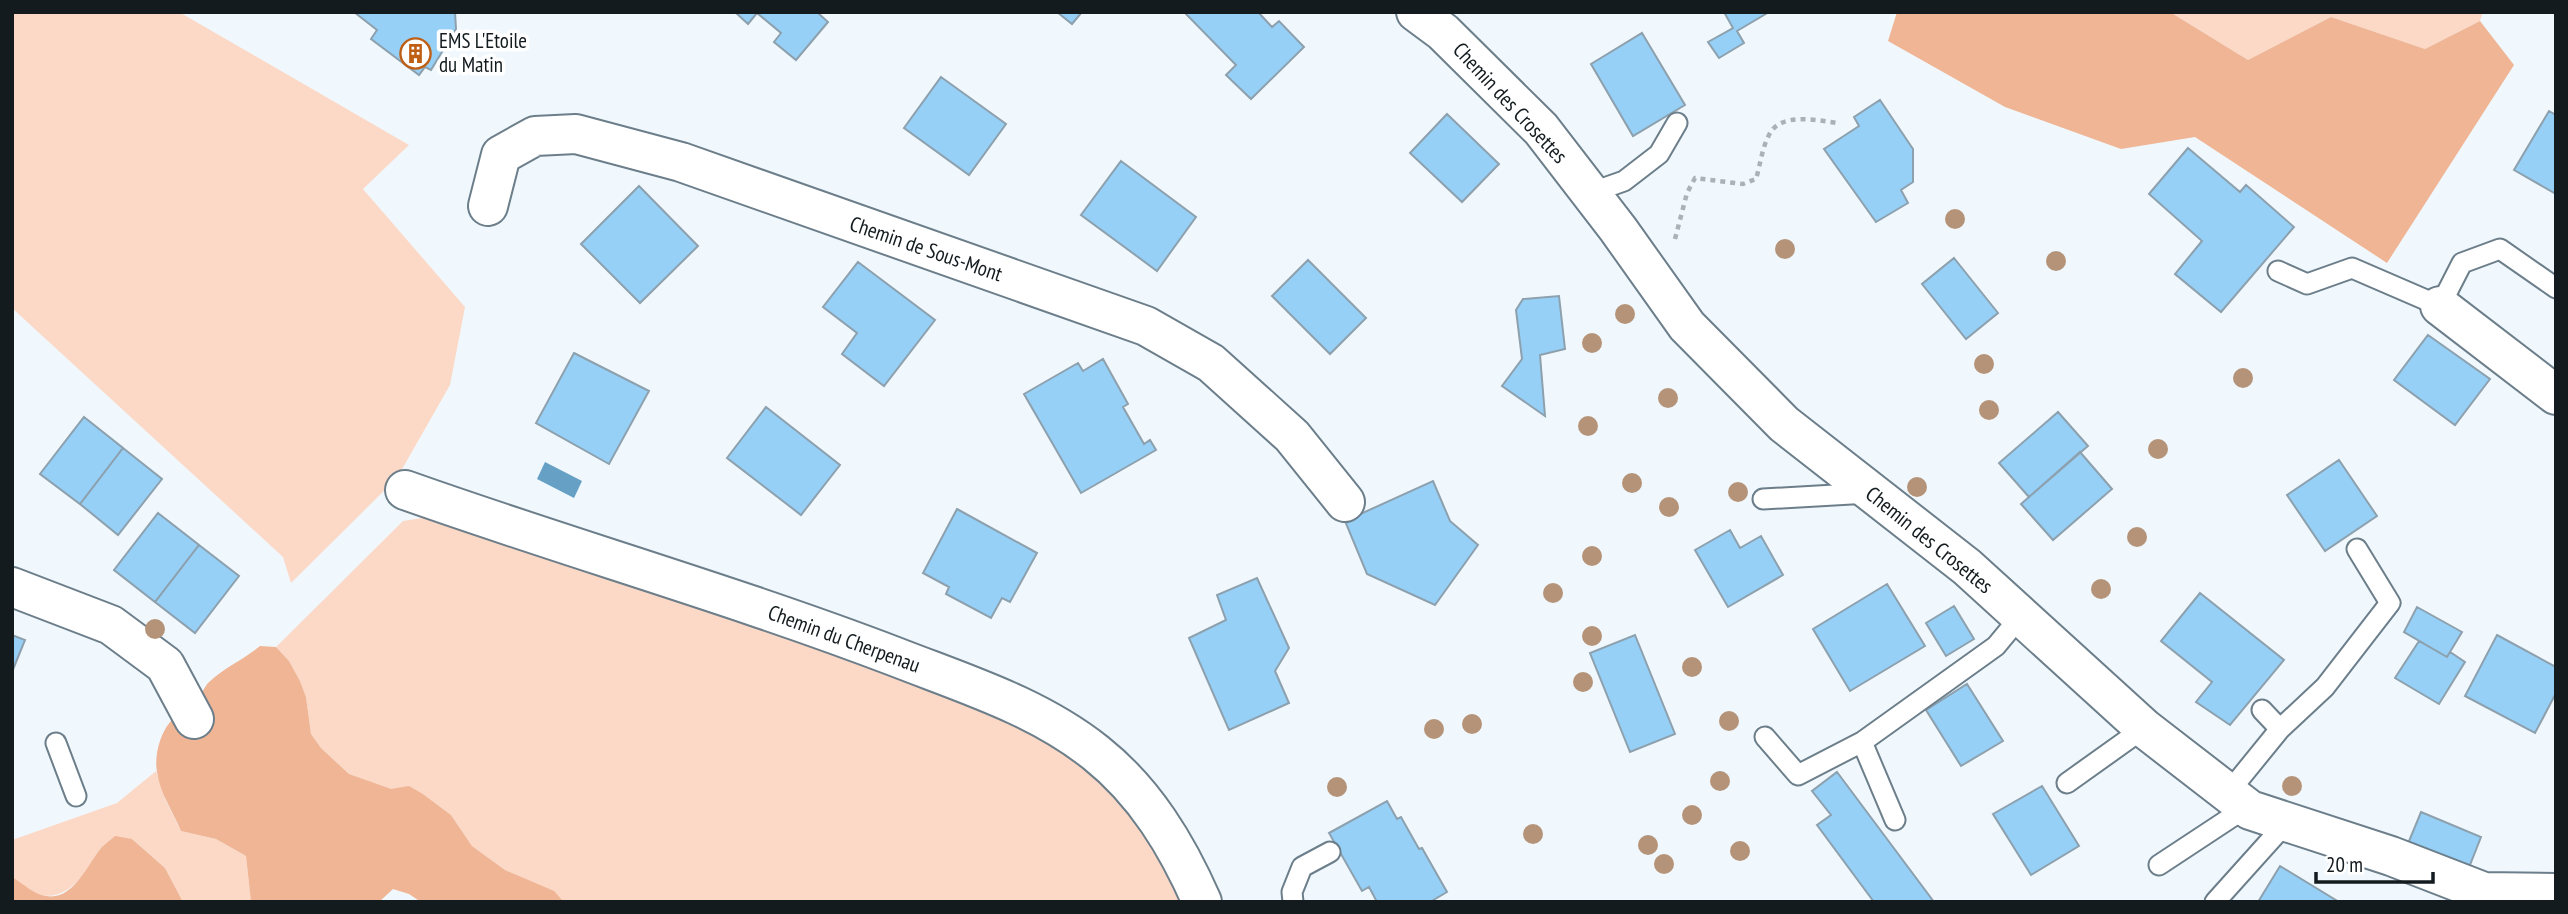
<svg xmlns="http://www.w3.org/2000/svg" width="2568" height="914" font-family="'PT Sans Narrow',sans-serif">
<rect width="100%" height="100%" fill="#f0f8fe"/>
<path fill="#fbd9c6" d="M12 12H179L409 145 363 189 465 307 450 385 397 478 291 583 283 557 12 308Z
M2170 12H2483L2480 21 2425 49 2331 17 2248 60Z
M435 516 637 582 978 706 1061 745 1118 793 1159 846 1185 902H564L554 892 505 870 472 846 451 815 423 794 409 787 391 790 349 774 321 748 311 734 306 697 300 681 289 661 276 647 403 521Z
M156 771 166 801 181 831 216 839 246 856 251 902H183L165 868 132 839 101 848C88 871 66 906 35 893 27 889 20 882 12 877V840L117 803Z"/>
<path fill="#efb594" d="M1897 12H2170L2248 60 2331 17 2425 49 2480 21 2514 65 2387 263 2195 137 2121 149 2005 107 1888 41Z
M260 646 276 647 289 661 300 681 306 697 311 734 321 748 349 774 391 789 409 786 423 794 451 815 472 846 505 870 554 891 564 902H421L409 894 393 889 379 902H251L246 856 216 839 181 831C173 812 160 793 157 772 154 756 160 733 171 721 178 713 190 711 197 702 201 696 203 689 208 683 223 668 243 660 260 646Z
M115 836 132 839 165 868 183 902H12V877C24 884 33 894 46 896 74 901 88 863 102 847 106 843 111 840 115 836Z"/>
<path fill="#67a0c5" d="M545 462 582 481 574 498 537 479Z"/>
<path fill="#96d0f7" stroke="#8da0ad" stroke-width="2" d="M354 12H455L456 29 431 70 425 67 419 75 371 39 377 30Z
M735 12H817L828 22 796 60 774 42 781 33 757 13 748 24Z
M1057 12H1082L1072 24Z
M1258 12 1272 27 1279 21 1304 47 1251 99 1226 75 1236 65 1185 13Z
M1724 12H1769L1737 31 1744 43 1719 58 1708 42 1733 28Z
M1642 33 1685 105 1633 136 1591 64Z
M941 77 1006 124 969 175 904 128Z
M1880 100 1913 149V182L1901 190 1908 203 1876 222 1824 149 1859 126 1854 117Z
M2549 111 2556 115V194L2514 170Z
M1447 114 1499 164 1462 202 1410 153Z
M2188 148 2240 192 2246 185 2294 227 2221 312 2175 274 2202 241 2149 194Z
M1121 161 1196 217 1157 271 1081 215Z
M639 186 698 246 640 303 581 244Z
M1954 258 1998 313 1966 339 1922 284Z
M1308 260 1366 318 1330 354 1272 296Z
M858 262 935 320 884 386 842 354 857 333 823 307Z
M1559 296 1565 349 1540 355 1545 416 1502 386 1522 359 1516 310 1523 299Z
M2428 335 2490 379 2455 425 2394 380Z
M574 353 649 391 609 464 536 423Z
M1103 359 1128 404 1123 407 1144 444 1150 440 1156 450 1081 493 1024 394 1078 363 1083 371Z
M766 407 840 465 801 515 727 458Z
M2058 412 2088 446 2029 497 1999 463Z
M84 417 123 448 80 504 40 474Z
M123 448 162 479 118 535 80 504Z
M2080 452 2112 489 2053 540 2021 504Z
M2339 460 2377 516 2325 551 2287 495Z
M1433 481 1450 521 1478 545 1435 605 1367 574 1345 521Z
M957 509 1037 553 1010 602 1002 598 991 618 946 594 949 587 923 573Z
M158 513 199 545 155 602 114 570Z
M1730 530 1740 548 1761 536 1783 575 1728 607 1695 550Z
M199 545 239 576 195 633 155 602Z
M1257 578 1289 648 1275 671 1289 703 1229 730 1189 638 1226 620 1217 595Z
M1887 584 1925 646 1850 691 1813 629Z
M2200 593 2284 660 2230 725 2196 702 2212 682 2161 641Z
M1954 606 1974 639 1946 656 1926 623Z
M2417 607 2462 632 2447 657 2404 632Z
M12 635 25 640 12 672Z
M1635 635 1675 734 1630 752 1590 653Z
M2497 635 2556 667V693L2535 733 2465 696Z
M2419 641 2447 657 2450 652 2465 662 2439 704 2395 678Z
M1967 684 2003 741 1961 766 1926 710Z
M1837 772 1934 902H1874L1817 825 1831 815 1812 791Z
M2042 786 2079 846 2031 875 1993 814Z
M1387 801 1397 819 1401 817 1419 849 1422 848 1447 892 1430 902H1377L1369 887 1362 891 1329 833Z
M2421 812 2481 837 2468 870 2407 846Z
M2280 866 2339 902H2258Z"/>
<g fill="none" stroke-linecap="round" stroke-linejoin="round">
<defs>
<path id="service" d="M1590 193 1624 181 1659 154 1677 123
M2278 271 2307 284 2352 268 2440 306 2462 263 2500 249 2556 288
M1763 499 1869 493
M2262 710 2280 729
M1765 737 1798 775 1862 742 1996 646 2020 617
M1862 742 1895 820
M56 743 76 796
M2067 783 2144 728
M2228 793 2280 729 2325 687 2390 603 2357 549
M2159 865 2247 807
M1293 902 1292 892 1302 867 1330 852
M2215 902 2286 823"/>
<path id="minor" d="M1416 12 1443 32 1541 129 1618 229 1687 326 1784 424 1967 567 2144 728 2250 810 2391 856 2484 892 2556 893
M488 206 501 155 535 136 576 134 681 162 1146 326 1211 363 1292 436 1345 502
M2440 306 2556 395
M405 490C568 548 734 595 896 657 965 684 1037 706 1096 753 1145 792 1177 845 1202 902
M12 587 111 625 165 665 194 719"/>
</defs>
<use href="#service" stroke="#6c7e8a" stroke-width="23"/>
<use href="#minor" stroke="#6c7e8a" stroke-width="42"/>
<path stroke="#aab2b8" stroke-width="4.5" stroke-dasharray="5 5" stroke-linecap="butt" d="M1675 239 1687 193 1695 178 1743 184 1756 179C1760 166 1762 148 1769 135 1780 112 1816 120 1837 123"/>
<use href="#service" stroke="#fff" stroke-width="19"/>
<use href="#minor" stroke="#fff" stroke-width="38"/>
</g>
<g fill="#b59378">
<circle cx="1955" cy="219" r="10"/>
<circle cx="1785" cy="249" r="10"/>
<circle cx="2056" cy="261" r="10"/>
<circle cx="1625" cy="314" r="10"/>
<circle cx="1592" cy="343" r="10"/>
<circle cx="1984" cy="364" r="10"/>
<circle cx="2243" cy="378" r="10"/>
<circle cx="1668" cy="398" r="10"/>
<circle cx="1989" cy="410" r="10"/>
<circle cx="1588" cy="426" r="10"/>
<circle cx="2158" cy="449" r="10"/>
<circle cx="1632" cy="483" r="10"/>
<circle cx="1917" cy="487" r="10"/>
<circle cx="1738" cy="492" r="10"/>
<circle cx="1669" cy="507" r="10"/>
<circle cx="2137" cy="537" r="10"/>
<circle cx="1592" cy="556" r="10"/>
<circle cx="2101" cy="589" r="10"/>
<circle cx="1553" cy="593" r="10"/>
<circle cx="155" cy="629" r="10"/>
<circle cx="1592" cy="636" r="10"/>
<circle cx="1692" cy="667" r="10"/>
<circle cx="1583" cy="682" r="10"/>
<circle cx="1729" cy="721" r="10"/>
<circle cx="1472" cy="724" r="10"/>
<circle cx="1434" cy="729" r="10"/>
<circle cx="1720" cy="781" r="10"/>
<circle cx="2292" cy="786" r="10"/>
<circle cx="1337" cy="787" r="10"/>
<circle cx="1692" cy="815" r="10"/>
<circle cx="1533" cy="834" r="10"/>
<circle cx="1648" cy="845" r="10"/>
<circle cx="1740" cy="851" r="10"/>
<circle cx="1664" cy="864" r="10"/>
</g>
<defs>
<symbol id="building-ring" viewBox="-11 -11 22 22"><circle r="9.5" fill="#fff" stroke="#be5f15" stroke-width="1.5"/><path d="M-4-6H4V6H1V3H-1V6H-4ZM-2.5-4.3h1.7v1.8h-1.7ZM.8-4.3h1.7v1.8H.8ZM-2.5-1h1.7V.8h-1.7ZM.8-1h1.7V.8H.8Z" fill="#be5f15"/></symbol>
</defs>
<g fill-rule="evenodd">
<use href="#building-ring" x="398" y="36" width="35" height="35"/>
</g>
<g text-anchor="middle" stroke-width="7" stroke-linejoin="round" paint-order="stroke">
<g font-size="21" fill="#131b1f" stroke="#fff" text-anchor="start">
<text x="439" y="48">EMS L'Etoile<tspan x="439" dy="24">du Matin</tspan></text>
</g>
<g font-size="21" fill="#131b1f" stroke="#fff">
<text transform="translate(1510 103) rotate(47)" y="7">Chemin des Crosettes</text>
<text transform="translate(926 249) rotate(19)" y="7">Chemin de Sous-Mont</text>
<text transform="translate(1929 540) rotate(39)" y="7">Chemin des Crosettes</text>
<text transform="translate(844 639) rotate(20)" y="7">Chemin du Cherpenau</text>
</g>
</g>
<rect width="2568" height="914" fill="none" stroke="#131b1f" stroke-width="28"/>
<path d="M2316 872v10h117v-10" fill="none" stroke="#131b1f" stroke-width="3.5"/>
<text x="2326" y="872" font-size="21" fill="#131b1f" stroke="#ffffff" stroke-width="5" paint-order="stroke">20 m</text>
</svg>
